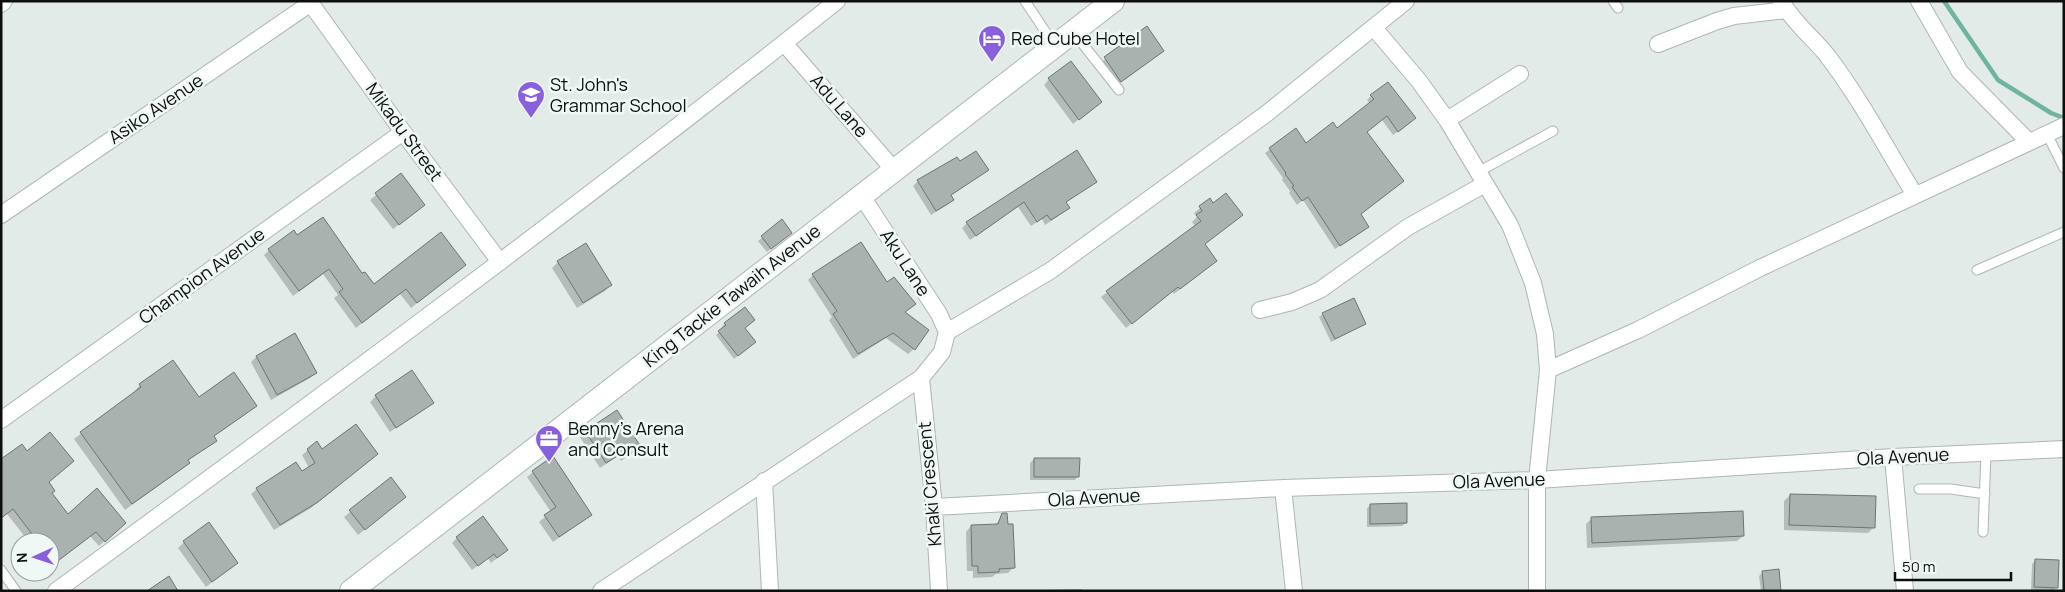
<svg xmlns="http://www.w3.org/2000/svg" width="2065" height="592" font-family="Manrope,sans-serif">
<rect width="100%" height="100%" fill="#e3ebe8"/>
<path fill="#0003" d="M1146 28 1163 50 1115 87 1099 64Z
M1049 79 1100 102 1073 124 1044 85Z
M1371 96 1410 123 1393 135 1382 120 1366 132 1360 215 1363 231 1335 249 1303 200 1297 205 1289 193 1290 191 1282 180 1283 178 1265 153 1295 130 1306 145 1337 129 1370 104 1367 100Z
M1077 152 1096 182 1065 203 1068 208 1063 213 1045 225 1042 219 1031 226 1018 207 970 240 962 228 967 223Z
M960 163 987 170 950 196 952 200 947 205 931 215 913 186 918 181Z
M400 175 418 210 393 229 370 200Z
M1210 200 1213 204 1241 215 1204 245 1216 261 1174 294 1172 291 1126 328 1101 297 1195 226 1192 222 1197 217 1194 213Z
M782 221 787 236 767 252 758 241Z
M297 237 374 285 464 265 411 308 400 294 356 328 334 298 338 295 323 274 293 296 264 255 269 250Z
M586 245 610 285 605 291 577 308 552 268 558 262Z
M813 275 914 304 904 313 914 349 908 354 886 338 853 359 829 320 832 317 808 280Z
M1323 314 1365 324 1331 342 1319 317Z
M725 323 744 328 751 345 734 359 716 335 723 329 722 327Z
M295 335 316 372 310 378 271 400 251 362 256 357Z
M140 385 199 399 256 406 213 437 216 441 187 461 188 463 182 469 125 510 74 439 135 393 134 392Z
M376 396 432 403 390 432 370 402Z
M586 432 640 447 621 461 618 456 600 468 580 437Z
M308 450 371 459 311 508 274 530 251 494 257 489 302 473 309 468 302 455Z
M1034 459 1078 476 1075 480H1030V463Z
M1 461 48 483 51 494 68 516 119 528 99 546 90 536 50 567V542H29L7 514 1 519Z
M533 472 591 515 553 542 539 522 551 512 527 477Z
M391 479 399 502 358 535 344 517Z
M1790 495 1874 527 1868 533 1784 530V501Z
M1370 505 1406 523 1402 526 1367 527V509Z
M1002 515 1013 568 1008 573 996 574 992 577 973 578V571H967L966 532 971 526H995Z
M1592 518 1743 536 1737 541 1587 548 1586 524Z
M457 538 507 550 491 563 488 558 472 570 452 543Z
M184 542 237 563 206 587 178 548Z
M2036 560 2057 587 2053 591 2031 590 2032 564Z
M1763 572 1780 591H1761L1759 576Z
M1082 589V591H1044L1045 590Z"/>
<g fill="none" stroke-linecap="round" stroke-linejoin="round">
<path stroke="#6fb3a1" stroke-width="4.5" d="M1944 1 1998 80 2051 113 2064 118"/>
</g>
<path fill="#aab2af" stroke="#6d7472" d="M1147 26 1164 51 1121 82 1104 57Z
M1071 61 1102 102 1079 120 1048 78Z
M1388 82 1416 118 1398 132 1387 116 1367 132 1404 181 1361 214 1369 227 1340 246 1308 197 1302 201 1292 187 1294 186 1285 174 1286 173 1269 148 1296 128 1306 143 1333 122 1337 128 1374 99 1370 95Z
M1077 150 1097 182 1066 202 1070 208 1051 220 1047 215 1037 222 1024 202 976 236 966 222Z
M976 151 989 170 951 195 954 200 936 211 917 180 957 157 960 161Z
M401 173 425 205 399 225 375 193Z
M1226 193 1243 215 1205 244 1217 261 1180 289 1178 287 1132 324 1106 291 1201 221 1196 215 1202 211 1199 206 1210 198 1213 203Z
M323 217 362 273 365 272 374 284 441 232 466 265 417 303 406 289 362 323 339 292 343 289 329 269 299 291 268 249 294 230 297 235Z
M782 219 792 233 771 249 761 236Z
M861 242 887 282 894 277 916 304 905 312 929 330 915 350 893 333 858 354 833 314 837 311 812 274Z
M586 243 612 285 583 303 557 261Z
M1354 298 1366 324 1335 339 1322 313Z
M745 307 755 320 745 328 756 342 738 356 718 331 726 325 724 323Z
M295 333 317 373 277 395 256 356Z
M173 360 199 397 234 372 257 406 214 436 217 441 188 460 190 463 132 504 80 432 141 387 139 384Z
M412 370 434 403 396 428 375 395Z
M617 410 641 447 627 456 624 452 606 463 585 431Z
M356 424 378 454 318 502 280 525 256 488 296 462 302 471 315 463 307 449 317 441 322 449Z
M50 432 74 461 49 482 55 491 52 493 68 514 97 488 126 523 105 542 96 532 50 567V542H38L13 509 1 518V459L22 444 27 451Z
M553 456 592 515 559 537 544 515 556 507 532 471Z
M1034 458H1080L1079 477H1034Z
M391 477 406 497 365 530 349 510Z
M1790 494 1876 496 1875 528 1789 525Z
M1407 503V523L1370 524V504Z
M1743 511 1744 536 1592 543 1591 517Z
M1002 513H1007L1008 524H1013L1015 568 999 569V572L978 573V566H972L971 525 998 524Z
M483 516 508 550 497 558 494 554 478 566 456 537Z
M209 522 238 563 212 582 183 541Z
M2035 559 2059 560 2058 588 2034 587Z
M1779 569 1781 591H1764L1762 571Z
M169 576 178 591H147Z"/>
<g fill="none" stroke-linecap="round" stroke-linejoin="round">
<defs>
<path id="lane" d="M1025 1 1055 46
M1613 1 1618 8
M1074 33 1119 90
M2047 134 2064 168
M1478 172 1553 131
M1977 270 2064 232
M1919 489H1951L1985 494
M1983 532 1986 453
M1 570 16 591"/>
<path id="street" d="M309 1 403 132 500 262
M1781 1C1793 22 1811 36 1826 54 1860 98 1886 148 1915 195
M1919 1 1960 72 2029 142
M1 4 4 1
M1374 28 1419 81 1447 120 1510 225 1533 283 1545 334 1548 370 1537 480V591
M784 43 894 170
M1658 44 1717 21 1734 16 1787 10
M1447 120 1520 74
M861 195 939 314 947 332
M1 215 311 3
M1260 310 1292 302 1320 290 1408 227 1485 184
M1548 370 1638 330 1760 268 2064 126
M921 378 934 507 939 591
M1 420 403 132
M1893 457 1905 591
M764 481 770 591
M1283 488 1294 591
M934 507 1283 488 1537 480 1893 457 2064 449
M56 591C319 398 582 204 837 1
M601 591 921 378 942 352 947 332 1050 271 1266 114 1406 1"/>
<path id="secondary" d="M351 591 1113 1"/>
</defs>
<use href="#lane" stroke="#aeb6b4" stroke-width="11"/>
<use href="#street" stroke="#aeb6b4" stroke-width="18"/>
<use href="#secondary" stroke="#aeb6b4" stroke-width="24"/>
<use href="#lane" stroke="#fff" stroke-width="9"/>
<use href="#street" stroke="#fff" stroke-width="16"/>
<use href="#secondary" stroke="#fff" stroke-width="22"/>
</g>
<defs>
<symbol id="hotel-pin" viewBox="-11 -11 22 30"><path d="M0 17L-7.5 6A9.5 9.5 0 1 1 7.5 6Z" fill="#8960db" stroke="#f0f8f6"/><path d="M-6-4.5h1.5V1H6V5H4.5V3h-9V5H-6ZM-4 0a1.8 1.8 0 1 1 3.6 0ZM.5 0V-2.5h3Q6-2.5 6 0Z" fill="#fff"/></symbol>
<symbol id="school-pin" viewBox="-11 -11 22 30"><path d="M0 17L-7.5 6A9.5 9.5 0 1 1 7.5 6Z" fill="#8960db" stroke="#f0f8f6"/><path d="M0-5L7-2L0 1L-7-2ZM-4 1L0 2.5L4 1V4Q0 6-4 4Z" fill="#fff"/></symbol>
<symbol id="office-pin" viewBox="-11 -11 22 30"><path d="M0 17L-7.5 6A9.5 9.5 0 1 1 7.5 6Z" fill="#8960db" stroke="#f0f8f6"/><path d="M-6-3h4V-5.5h4V-3h4V5H-6ZM-1-4.5V-3h2v-1.5ZM-6 0V1H6V0Z" fill="#fff"/></symbol>
</defs>
<g fill-rule="evenodd">
<use href="#hotel-pin" x="976" y="23" width="32" height="43"/>
<use href="#school-pin" x="515" y="79" width="32" height="43"/>
<use href="#office-pin" x="533" y="423" width="32" height="43"/>
</g>
<g text-anchor="middle" stroke-width="5" stroke-linejoin="round" paint-order="stroke">
<g font-size="18" fill="#0c0f0e" stroke="#f0f8f6" text-anchor="start">
<text x="1011" y="45">Red Cube Hotel</text>
<text x="550" y="91">St. John's<tspan x="550" dy="21">Grammar School</tspan></text>
<text x="568" y="435">Benny's Arena<tspan x="568" dy="21">and Consult</tspan></text>
</g>
<g font-size="18" fill="#0c0f0e" stroke="#f0f8f6">
<text transform="translate(839 106) rotate(49)" y="6">Adu Lane</text>
<text transform="translate(156 109) rotate(-34)" y="6">Asiko Avenue</text>
<text transform="translate(404 132) rotate(54)" y="6">Mikadu Street</text>
<text transform="translate(905 263) rotate(57)" y="6">Aku Lane</text>
<text transform="translate(202 276) rotate(-36)" y="6">Champion Avenue</text>
<text transform="translate(732 296) rotate(-38)" y="6">King Tackie Tawaih Avenue</text>
<text transform="translate(1903 457) rotate(-3)" y="6">Ola Avenue</text>
<text transform="translate(1499 481) rotate(-2)" y="6">Ola Avenue</text>
<text transform="translate(930 484) rotate(-95)" y="6">Khaki Crescent</text>
<text transform="translate(1094 498) rotate(-3)" y="6">Ola Avenue</text>
</g>
</g>
<rect width="2065" height="592" fill="none" stroke="#0c0f0e" stroke-width="5"/>
<g transform="translate(35 557) rotate(267)"><circle r="24" fill="#f0f8f6" stroke="#959b99"/>
<path d="M0-4L9 19L0 12L-9 19Z" fill="#8960db"/>
<text y="-8" font-size="14" font-weight="bold" text-anchor="middle" fill="#0c0f0e">N</text>
</g>
<path d="M1895 572v8h116v-8" fill="none" stroke="#0c0f0e" stroke-width="2.5"/>
<text x="1902" y="572" font-size="15" fill="#0c0f0e" stroke="#f0f8f6" stroke-width="4" paint-order="stroke">50 m</text>
</svg>
